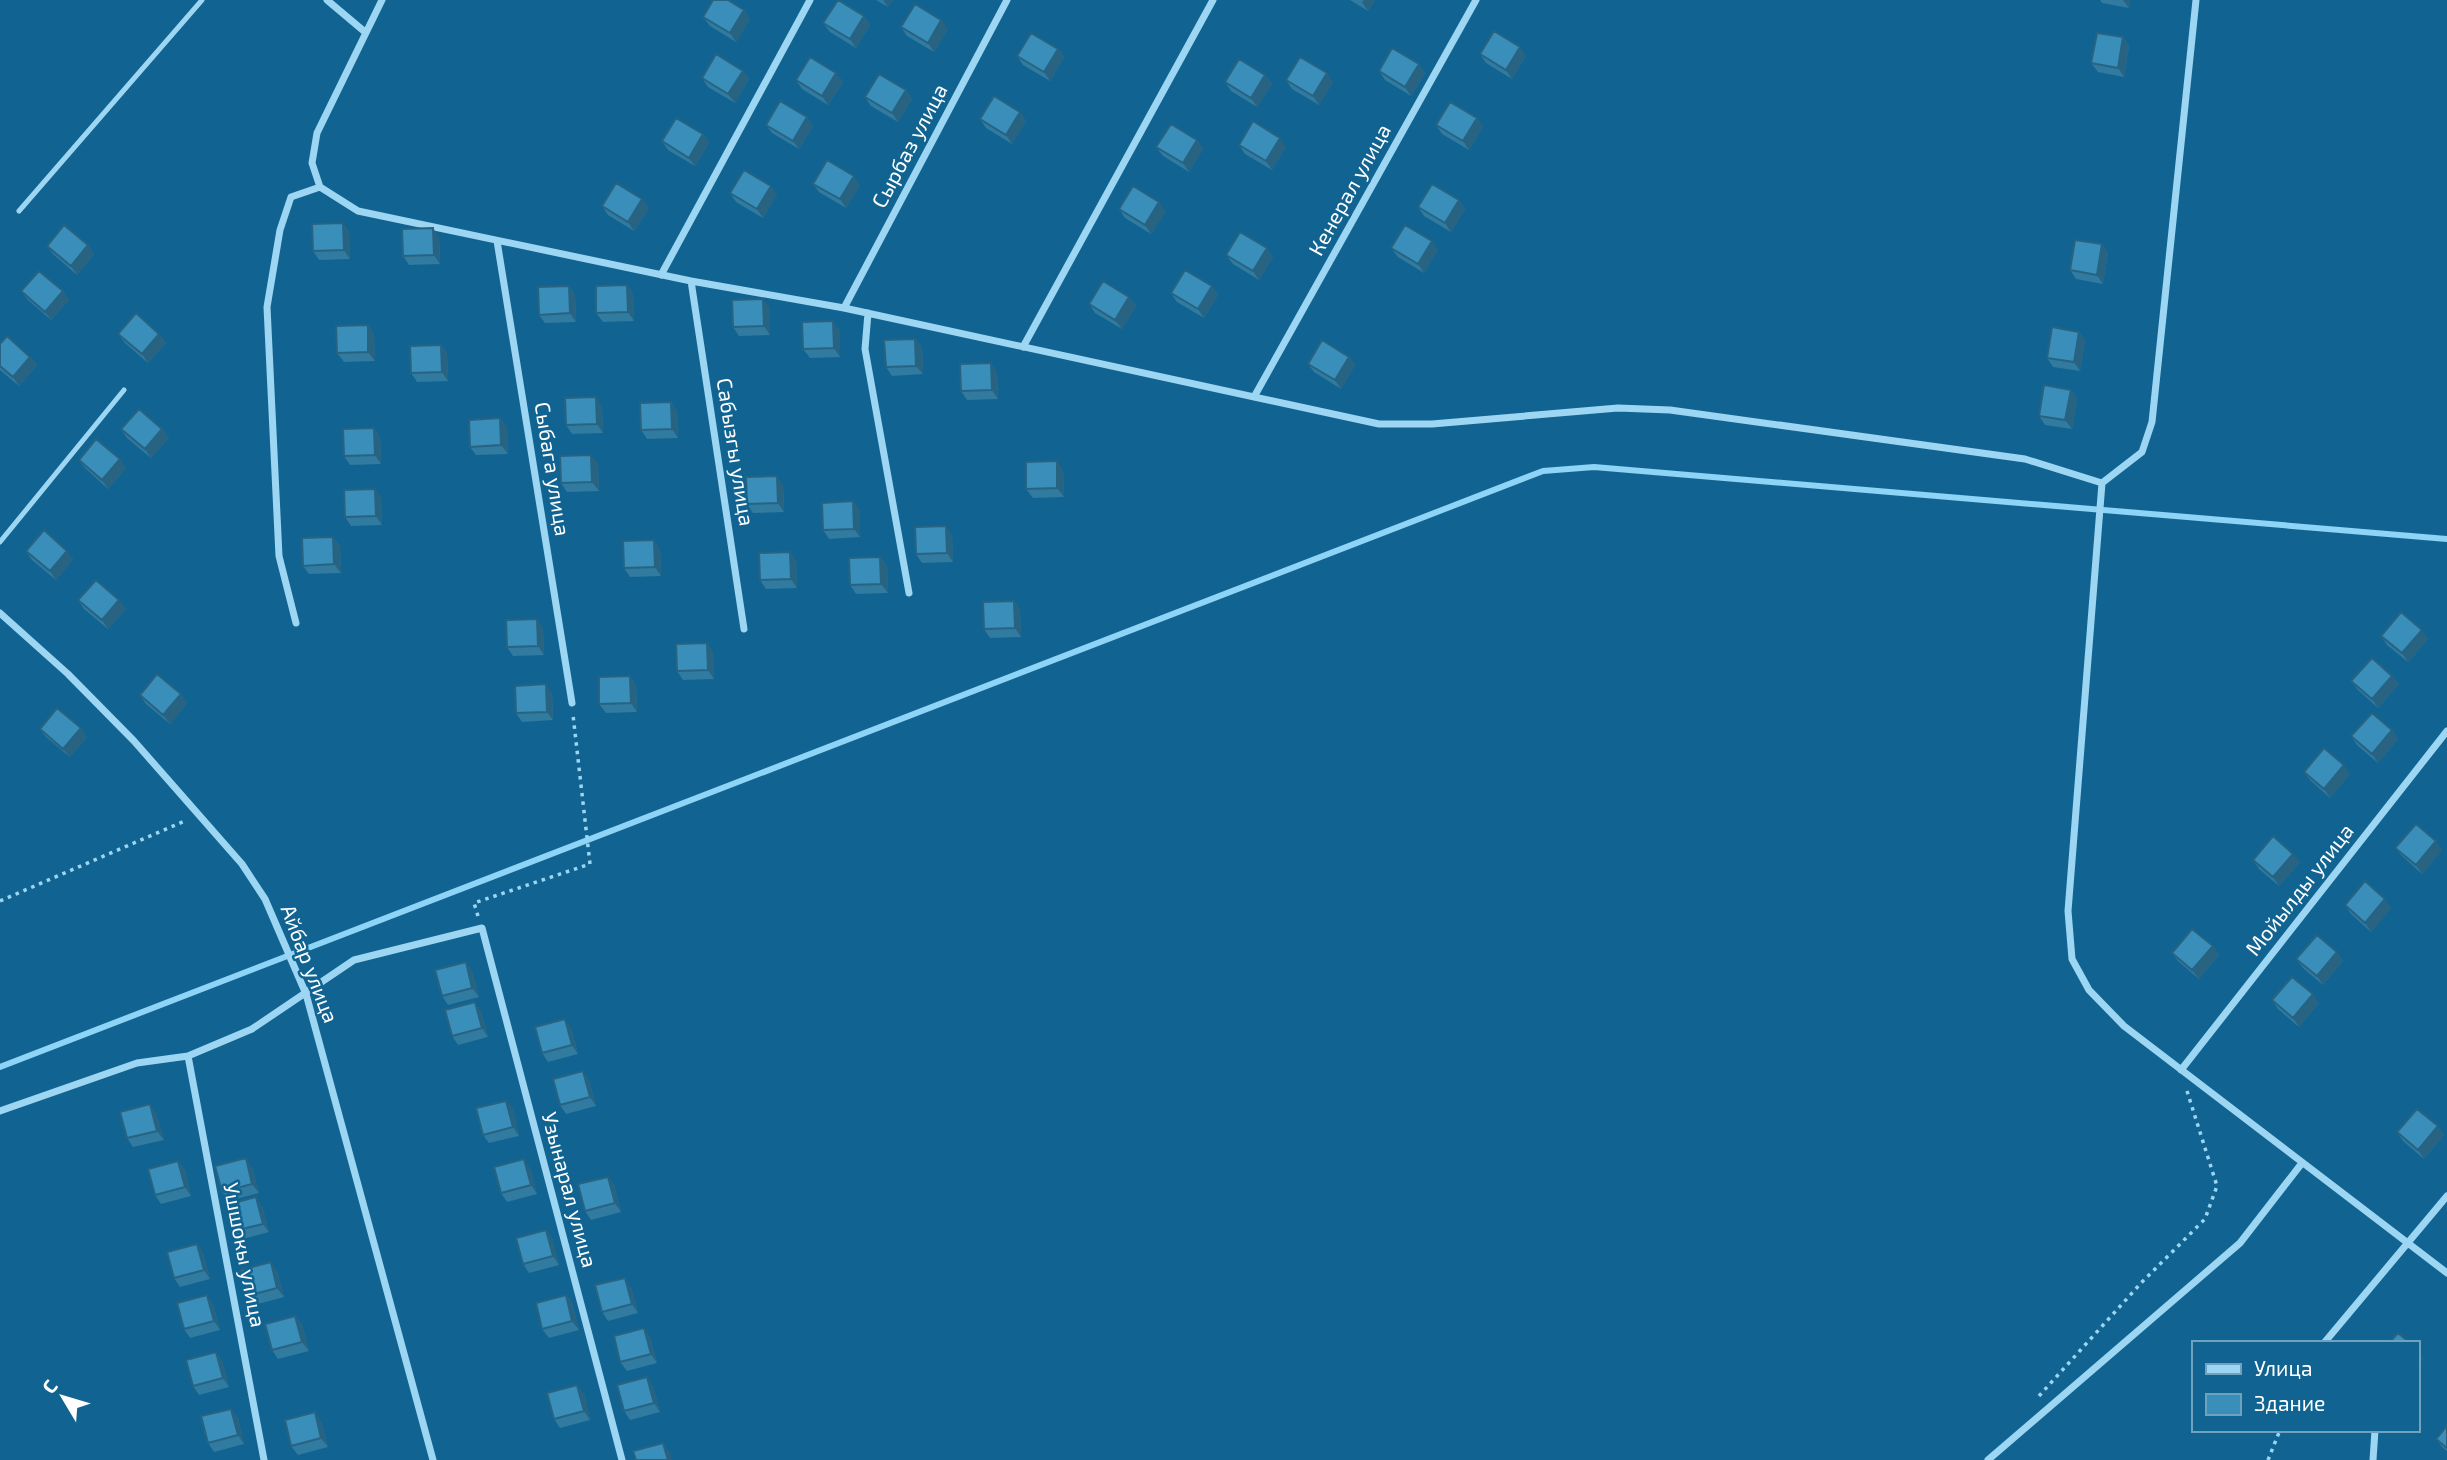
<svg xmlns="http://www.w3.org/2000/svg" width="2447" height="1460" font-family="'Exo 2',sans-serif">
<rect width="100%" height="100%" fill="#116491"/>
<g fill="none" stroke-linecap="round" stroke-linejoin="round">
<path stroke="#8ed4f6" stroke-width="6" d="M0 1067 1543 471 1594 467 2447 539"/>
<path stroke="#9dd6f3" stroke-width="3.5" stroke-dasharray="3.5 5" stroke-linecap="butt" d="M0 901 187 820
M478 916 474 903 590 864 573 715
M2039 1396 2142 1282 2205 1219 2217 1186 2187 1091
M2268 1460 2280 1430"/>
<path stroke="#9dd6f3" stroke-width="5" d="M19 211 202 0
M0 542 124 390"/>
<path stroke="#9dd6f3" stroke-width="7" d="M327 0 365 32
M2196 0 2152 422 2142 452 2102 483 2068 911 2072 959 2089 990 2124 1026 2447 1273
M320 187 358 211 691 281 844 308 1379 424H1432L1618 408 1670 410 2025 459 2102 483
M497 241 572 703
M661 275 810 0
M691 281 744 629
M844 308 1007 0
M868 313 865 349 909 593
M1023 347 1213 0
M1254 397 1476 0
M0 613 68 674 134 741 242 864 265 899 306 994 433 1460
M296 623 279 556 267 307 280 230 291 197 320 187 312 163 317 133 382 0
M188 1056 264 1460
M2181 1070 2447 731
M0 1111 137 1063 188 1056 252 1029 354 960 482 928 622 1460
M2324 1343 2447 1196
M1988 1460 2240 1243 2302 1163
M2373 1460 2375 1430"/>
</g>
<path fill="#317aa0" d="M876 0H893L888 7Z
M1350 0H1375L1368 11Z
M2100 0H2130L2129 8 2102 3Z
M744 10 750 19 736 42 710 26 703 17Z
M864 16 870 25 856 48 830 32 823 23Z
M901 27 948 29 934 52 907 36Z
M2123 37 2129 46 2124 77 2098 72 2091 63Z
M1058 49 1064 57 1050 81 1023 65 1017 56Z
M1480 54 1526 56 1512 79 1486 63Z
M743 71 749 79 735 103 708 87 702 78Z
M1379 71 1425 73 1411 96 1385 80Z
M836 73 843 82 828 105 802 89 796 80Z
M1265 75 1272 84 1257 107 1231 91 1225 82Z
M1286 80 1333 82 1319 105 1292 89Z
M906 90 912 99 898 122 871 106 865 97Z
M1020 112 1026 121 1012 144 986 128 980 119Z
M807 117 813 126 799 149 772 133 766 125Z
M1477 118 1483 127 1469 150 1442 134 1436 125Z
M703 134 709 143 695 166 668 150 662 141Z
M1197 140 1203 149 1189 172 1163 156 1156 147Z
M1239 145 1286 147 1272 170 1245 154Z
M813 184 860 185 846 208 819 192Z
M730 193 777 194 763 218 736 202Z
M642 199 649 208 634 231 608 215 602 206Z
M1459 200 1465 209 1451 232 1424 216 1418 207Z
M1119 209 1166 211 1151 234 1125 218Z
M343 223 349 232 350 259 319 260 313 251Z
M439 237 440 264 409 265 403 256Z
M2102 244 2108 253 2103 284 2076 279 2070 270Z
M88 245 94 254 77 275 53 254 47 246Z
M1391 248 1438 250 1424 273 1398 257Z
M1226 255 1273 257 1259 280 1233 264Z
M627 285 633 294 634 321 603 322 596 313Z
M569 286 575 295 576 322 545 323 539 315Z
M1212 286 1218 295 1204 318 1177 302 1171 293Z
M21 291 69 300 51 320 28 300Z
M1129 297 1136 306 1122 329 1095 313 1089 304Z
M770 307V335L739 336 733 327Z
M368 325 374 334 375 361 344 362 337 353Z
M840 330V357L810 358 803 349Z
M2079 332 2085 341 2080 371 2053 367 2047 358Z
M118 334H159L166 343 148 363 125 343Z
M915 339 922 347 923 374 892 376 886 367Z
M0 344 30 357 37 365 19 386 0 370Z
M441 345 447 353 448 381 417 382 411 373Z
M1349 357 1355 365 1341 389 1314 372 1308 364Z
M997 372 998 399 967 400 961 391Z
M2071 390 2077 398 2072 429 2045 425 2039 416Z
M671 402 677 411 678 438 647 439 641 430Z
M602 406 603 433 572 434 566 425Z
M500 418 507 427 508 454 476 455 470 447Z
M374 428 380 437 381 464 350 465 344 456Z
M121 429H162L169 438 151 458 127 438Z
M79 460 126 468 108 489 85 468Z
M598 464 599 491 567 492 561 483Z
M1063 470 1064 497 1033 498 1026 489Z
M783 485 784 512 753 513 747 504Z
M375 489 381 498 382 525 351 526 345 517Z
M860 510V537L829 539 823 530Z
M952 535 953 562 922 563 916 554Z
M333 537 340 546 341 573 309 574 303 566Z
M660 549 661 576 630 577 624 568Z
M26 551 73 559 56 580 32 560Z
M790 552 796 561 797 588 766 589 760 580Z
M880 557 887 566 888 593 856 594 850 585Z
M78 600 126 609 108 629 84 609Z
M1014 601 1020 610 1021 637 990 638 984 629Z
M543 628 544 655 513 656 507 647Z
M2381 636 2428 639 2408 662 2387 645Z
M707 643 713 652 714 679 683 680 677 671Z
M630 676 636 685 637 712 606 713 599 704Z
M2392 676 2399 684 2378 708 2358 690 2351 681Z
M552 693 553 720 522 722 516 713Z
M181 694 187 703 170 724 146 704 140 695Z
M40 729 87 737 70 757 46 737Z
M2392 730 2398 739 2378 763 2357 745 2351 736Z
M2304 772 2350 774 2330 798 2310 780Z
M2395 848 2442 850 2422 874 2402 856Z
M2253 860 2300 862 2279 886 2259 869Z
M2345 905 2391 908 2371 932 2351 914Z
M2213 946 2219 955 2199 979 2178 961 2172 953Z
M2337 952 2343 961 2323 985 2303 968 2296 959Z
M472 971 479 997 448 1005 442 996Z
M2272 1000 2319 1003 2299 1027 2278 1009Z
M481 1011 488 1037 458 1045 452 1036Z
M571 1028 578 1054 548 1062 542 1053Z
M589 1080 596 1106 566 1114 560 1105Z
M506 1101 513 1109 519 1136 489 1143 483 1135Z
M156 1113 164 1140 133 1147 127 1138Z
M2438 1126 2444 1135 2424 1159 2403 1141 2397 1132Z
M178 1161 185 1170 191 1196 161 1204 155 1195Z
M252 1167 259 1193 229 1201 222 1192Z
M530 1168 537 1194 507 1202 501 1193Z
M608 1177 614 1185 621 1212 591 1220 585 1211Z
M262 1206 269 1232 239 1240 233 1231Z
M546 1230 552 1238 559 1265 529 1273 523 1264Z
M197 1244 203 1253 210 1279 180 1287 174 1278Z
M277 1271 284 1297 254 1305 247 1296Z
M631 1287 638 1313 608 1321 602 1312Z
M566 1295 572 1303 579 1330 549 1338 542 1329Z
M213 1304 220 1330 190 1338 184 1329Z
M295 1316 302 1325 309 1351 278 1359 272 1350Z
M650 1337 657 1363 627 1371 620 1362Z
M216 1352 222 1361 229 1387 199 1395 193 1386Z
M653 1386 660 1412 630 1420 624 1411Z
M584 1393 590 1420 560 1428 554 1419Z
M231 1409 238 1418 244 1444 214 1452 208 1443Z
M321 1421 328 1447 298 1455 291 1446Z
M2447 1426V1451L2443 1448 2436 1439Z"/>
<path fill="#286382" d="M883 0H893L888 7Z
M1364 0H1375L1368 11 1362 2Z
M2123 0H2130L2129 8Z
M744 10 750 19 736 42 730 33Z
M864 16 870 25 856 48 850 39Z
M941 20 948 29 934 52 928 43Z
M2123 37 2129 46 2124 77 2118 68Z
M1520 47 1526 56 1512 79 1506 70Z
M1058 49 1064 57 1050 81 1044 72Z
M1419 64 1425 73 1411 96 1405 87Z
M743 71 749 79 735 103 728 94Z
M836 73 843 82 828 105 822 96Z
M1327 73 1333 82 1319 105 1313 96Z
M1265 75 1272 84 1257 107 1251 98Z
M906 90 912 99 898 122 892 113Z
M1020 112 1026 121 1012 144 1006 135Z
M807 117 813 126 799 149 793 141Z
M1477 118 1483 127 1469 150 1463 141Z
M703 134 709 143 695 166 689 158Z
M1280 138 1286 147 1272 170 1266 161Z
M1197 140 1203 149 1189 172 1183 163Z
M854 176 860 185 846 208 840 199Z
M771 186 777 194 763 218 757 209Z
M642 199 649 208 634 231 628 222Z
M1459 200 1465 209 1451 232 1445 223Z
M1159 202 1166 211 1151 234 1145 225Z
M343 223 349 232 350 259 344 250Z
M433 228 439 237 440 264 434 255Z
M1432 241 1438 250 1424 273 1418 264Z
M2102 244 2108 253 2103 284 2097 275Z
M88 245 94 254 77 275 71 266Z
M1267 248 1273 257 1259 280 1253 271Z
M627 285 633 294 634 321 628 312Z
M569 286 575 295 576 322 570 313Z
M1212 286 1218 295 1204 318 1198 309Z
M63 291 69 300 51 320 45 312Z
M1129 297 1136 306 1122 329 1115 320Z
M763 299 770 307V335L764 326Z
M833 321 840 330V357L834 348Z
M368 325 374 334 375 361 368 352Z
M2079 332 2085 341 2080 371 2074 362Z
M159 334 166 343 148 363 142 354Z
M915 339 922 347 923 374 916 366Z
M441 345 447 353 448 381 442 372Z
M30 357 37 365 19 386 13 377Z
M1349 357 1355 365 1341 389 1335 380Z
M991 363 997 372 998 399 992 390Z
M2071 390 2077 398 2072 429 2065 420Z
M596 397 602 406 603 433 597 424Z
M671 402 677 411 678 438 672 429Z
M500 418 507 427 508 454 501 445Z
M374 428 380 437 381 464 375 455Z
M162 429 169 438 151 458 145 449Z
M591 455 598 464 599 491 592 482Z
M120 459 126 468 108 489 102 480Z
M1057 461 1063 470 1064 497 1057 488Z
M777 476 783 485 784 512 778 503Z
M375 489 381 498 382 525 376 516Z
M853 501 860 510V537L854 529Z
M946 526 952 535 953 562 947 553Z
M333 537 340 546 341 573 334 564Z
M654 540 660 549 661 576 655 567Z
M67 551 73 559 56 580 50 571Z
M790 552 796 561 797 588 791 579Z
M880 557 887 566 888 593 881 584Z
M119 600 126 609 108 629 102 620Z
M1014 601 1020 610 1021 637 1015 628Z
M537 619 543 628 544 655 538 646Z
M2422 630 2428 639 2408 662 2402 653Z
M707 643 713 652 714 679 708 670Z
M630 676 636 685 637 712 631 703Z
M2392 676 2399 684 2378 708 2372 699Z
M546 684 552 693 553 720 547 712Z
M181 694 187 703 170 724 163 715Z
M81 728 87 737 70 757 63 749Z
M2392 730 2398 739 2378 763 2372 754Z
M2344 765 2350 774 2330 798 2324 789Z
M2436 841 2442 850 2422 874 2416 865Z
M2293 854 2300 862 2279 886 2273 877Z
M2385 899 2391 908 2371 932 2365 923Z
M2213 946 2219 955 2199 979 2192 970Z
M2337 952 2343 961 2323 985 2317 976Z
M466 962 472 971 479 997 472 988Z
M2313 994 2319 1003 2299 1027 2293 1018Z
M475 1002 481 1011 488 1037 482 1028Z
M565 1019 571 1028 578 1054 572 1045Z
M583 1071 589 1080 596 1106 590 1097Z
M506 1101 513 1109 519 1136 513 1127Z
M150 1104 156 1113 164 1140 157 1131Z
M2438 1126 2444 1135 2424 1159 2418 1150Z
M246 1158 252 1167 259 1193 252 1184Z
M524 1159 530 1168 537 1194 531 1185Z
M178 1161 185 1170 191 1196 185 1187Z
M608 1177 614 1185 621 1212 615 1203Z
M256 1197 262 1206 269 1232 263 1224Z
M546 1230 552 1238 559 1265 553 1256Z
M197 1244 203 1253 210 1279 204 1270Z
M271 1262 277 1271 284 1297 277 1288Z
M625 1278 631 1287 638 1313 632 1304Z
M207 1295 213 1304 220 1330 214 1321Z
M566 1295 572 1303 579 1330 572 1321Z
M295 1316 302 1325 309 1351 302 1342Z
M644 1328 650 1337 657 1363 651 1354Z
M2418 1350 2424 1359 2417 1367V1351Z
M216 1352 222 1361 229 1387 223 1378Z
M647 1377 653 1386 660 1412 654 1403Z
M577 1385 584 1393 590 1420 584 1411Z
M231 1409 238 1418 244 1444 238 1435Z
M315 1412 321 1421 328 1447 321 1438Z
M663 1443 670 1452 672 1460H668Z"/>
<path fill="#398eba" stroke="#286382" stroke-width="2" d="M713 0H728L744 10 730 33 703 17Z
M838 0 864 16 850 39 823 23Z
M915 4 941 20 928 43 901 27Z
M1494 31 1520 47 1506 70 1480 54Z
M1031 33 1058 49 1044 72 1017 56Z
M2097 33 2123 37 2118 68 2091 63Z
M1392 48 1419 64 1405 87 1379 71Z
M716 54 743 71 728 94 702 78Z
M810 57 836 73 822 96 796 80Z
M1300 57 1327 73 1313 96 1286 80Z
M1239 59 1265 75 1251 98 1225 82Z
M879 74 906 90 892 113 865 97Z
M994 96 1020 112 1006 135 980 119Z
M780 101 807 117 793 141 766 125Z
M1450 102 1477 118 1463 141 1436 125Z
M676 118 703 134 689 158 662 141Z
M1253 121 1280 138 1266 161 1239 145Z
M1171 124 1197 140 1183 163 1156 147Z
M827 160 854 176 840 199 813 184Z
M744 170 771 186 757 209 730 193Z
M616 183 642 199 628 222 602 206Z
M1432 184 1459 200 1445 223 1418 207Z
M1133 186 1159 202 1145 225 1119 209Z
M343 223 344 250 313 251 312 224Z
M64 225 88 245 71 266 47 246Z
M1405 225 1432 241 1418 264 1391 248Z
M433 228 434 255 403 256 402 229Z
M1240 232 1267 248 1253 271 1226 255Z
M2075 240 2102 244 2097 275 2070 270Z
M1185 270 1212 286 1198 309 1171 293Z
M39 271 63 291 45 312 21 291Z
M1103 281 1129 297 1115 320 1089 304Z
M627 285 628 312 596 313V286Z
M569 286 570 313 539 315 538 287Z
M763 299 764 326 733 327 732 300Z
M136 313 159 334 142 354 118 334Z
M833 321 834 348 803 349 802 322Z
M368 325V352L337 353 336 326Z
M2052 327 2079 332 2074 362 2047 358Z
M7 336 30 357 13 377 0 366V344Z
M915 339 916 366 886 367 884 340Z
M1322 340 1349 357 1335 380 1308 364Z
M441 345 442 372 411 373 410 346Z
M991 363 992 390 961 391 960 364Z
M2044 385 2071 390 2065 420 2039 416Z
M596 397 597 424 566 425 565 398Z
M671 402 672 429 641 430 640 403Z
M139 409 162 429 145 449 121 429Z
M500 418 501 445 470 447 469 420Z
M374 428 375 455 344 456 343 429Z
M96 439 120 459 102 480 79 460Z
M591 455 592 482 561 483 560 456Z
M1057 461V488L1026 489V462Z
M777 476 778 503 747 504 746 477Z
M375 489 376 516 345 517 344 490Z
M853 501 854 529 823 530 822 503Z
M946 526 947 553 916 554 915 527Z
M44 530 67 551 50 571 26 551Z
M333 537 334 564 303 566 302 538Z
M654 540 655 567 624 568 623 541Z
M790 552 791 579 760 580 759 553Z
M880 557 881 584 850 585 849 558Z
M96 580 119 600 102 620 78 600Z
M1014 601 1015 628 984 629 983 602Z
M2401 612 2422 630 2402 653 2381 636Z
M537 619 538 646 507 647 506 620Z
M707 643 708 670 677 671 676 644Z
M2372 658 2392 676 2372 699 2351 681Z
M157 674 181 694 163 715 140 695Z
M630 676 631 703 599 704V677Z
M546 684 547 712 516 713 515 686Z
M57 708 81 728 63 749 40 729Z
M2372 713 2392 730 2372 754 2351 736Z
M2324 748 2344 765 2324 789 2304 772Z
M2416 824 2436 841 2416 865 2395 848Z
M2273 836 2293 854 2273 877 2253 860Z
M2365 881 2385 899 2365 923 2345 905Z
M2192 929 2213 946 2192 970 2172 953Z
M2317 935 2337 952 2317 976 2296 959Z
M466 962 472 988 442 996 435 970Z
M2292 977 2313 994 2293 1018 2272 1000Z
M475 1002 482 1028 452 1036 445 1010Z
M565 1019 572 1045 542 1053 535 1027Z
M583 1071 590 1097 560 1105 553 1079Z
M506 1101 513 1127 483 1135 476 1108Z
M150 1104 157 1131 127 1138 120 1112Z
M2417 1109 2438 1126 2418 1150 2397 1132Z
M246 1158 252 1184 222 1192 215 1166Z
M524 1159 531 1185 501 1193 494 1167Z
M178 1161 185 1187 155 1195 148 1169Z
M608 1177 615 1203 585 1211 578 1184Z
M256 1197 263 1224 233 1231 226 1205Z
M546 1230 553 1256 523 1264 516 1238Z
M197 1244 204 1270 174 1278 167 1252Z
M271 1262 277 1288 247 1296 240 1270Z
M625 1278 632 1304 602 1312 595 1285Z
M207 1295 214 1321 184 1329 177 1303Z
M566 1295 572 1321 542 1329 536 1303Z
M295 1316 302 1342 272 1350 265 1324Z
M644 1328 651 1354 620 1362 614 1336Z
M2398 1333 2410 1343H2389Z
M216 1352 223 1378 193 1386 186 1360Z
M647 1377 654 1403 624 1411 617 1385Z
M577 1385 584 1411 554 1419 547 1393Z
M231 1409 238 1435 208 1443 201 1416Z
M315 1412 321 1438 291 1446 285 1420Z
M2447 1426V1448L2436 1439Z
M663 1443 668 1460H636L633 1451Z"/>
<g text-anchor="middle" stroke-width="5" stroke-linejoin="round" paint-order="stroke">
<g font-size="21" fill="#fff" stroke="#116491">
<text transform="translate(910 146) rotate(-62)" y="7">Сырбаз улица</text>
<text transform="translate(1350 190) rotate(-61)" y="7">Кенерал улица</text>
<text transform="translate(735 452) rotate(81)" y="7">Сабызгы улица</text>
<text transform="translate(552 469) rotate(81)" y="7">Сыбага улица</text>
<text transform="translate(2300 890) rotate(-52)" y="7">Мойылды улица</text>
<text transform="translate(309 964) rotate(69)" y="7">Айбар улица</text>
<text transform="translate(569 1190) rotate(75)" y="7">Узынарал улица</text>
<text transform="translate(244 1255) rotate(79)" y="7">Ушшокы улица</text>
</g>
</g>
<rect x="2192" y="1341" width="228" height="91" fill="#116491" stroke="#70a2bd" stroke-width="2"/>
<rect x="2206" y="1364" width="35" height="10" fill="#9dd6f3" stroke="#70a2bd" stroke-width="2"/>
<text x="2254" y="1376" font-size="21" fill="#ffffff">Улица</text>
<rect x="2206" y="1394" width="35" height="21" fill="#398eba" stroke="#70a2bd" stroke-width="2"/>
<text x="2254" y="1411" font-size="21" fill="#ffffff">Здание</text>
<g transform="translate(63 1397) rotate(308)" stroke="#116491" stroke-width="5" paint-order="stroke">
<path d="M0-5L12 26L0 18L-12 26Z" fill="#ffffff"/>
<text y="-10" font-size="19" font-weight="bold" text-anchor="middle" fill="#ffffff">С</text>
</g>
</svg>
